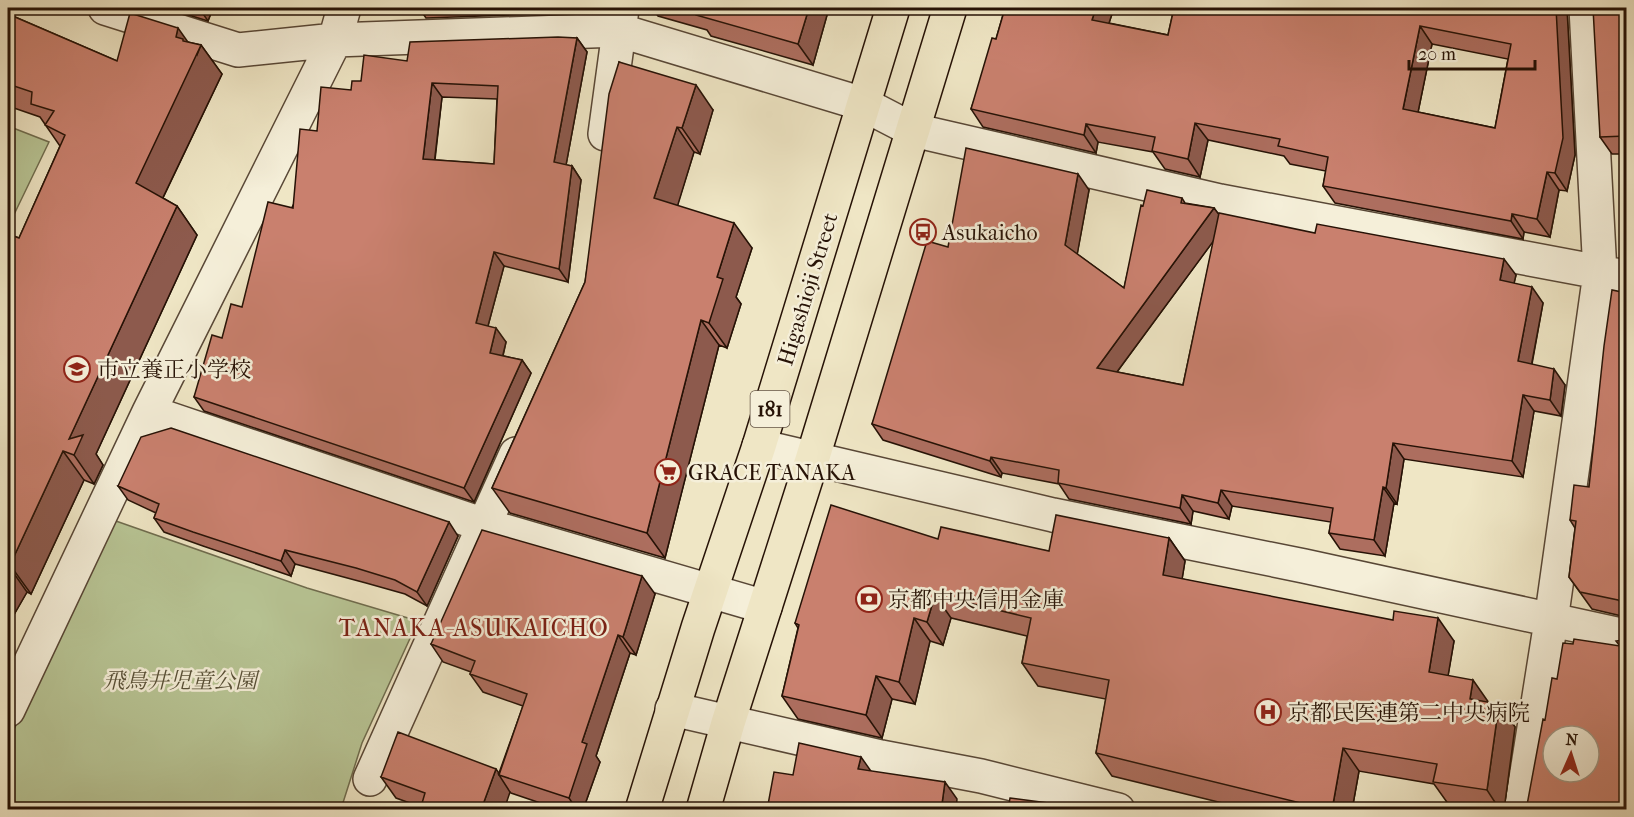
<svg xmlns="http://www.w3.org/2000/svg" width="1634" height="817" font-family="'IM FELL French Canon','Noto Serif JP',serif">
<rect width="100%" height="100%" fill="#efe6c5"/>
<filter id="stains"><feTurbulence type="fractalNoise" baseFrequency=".00333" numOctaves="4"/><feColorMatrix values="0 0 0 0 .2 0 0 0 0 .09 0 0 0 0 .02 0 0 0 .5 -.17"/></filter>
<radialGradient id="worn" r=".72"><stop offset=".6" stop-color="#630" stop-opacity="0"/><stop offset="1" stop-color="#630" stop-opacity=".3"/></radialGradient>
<path fill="#b8c595" stroke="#6f6c4e" stroke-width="1.5" d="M8 126 49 142 8 227Z
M113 520 307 588 418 621 362 743 341 809H8V742Z"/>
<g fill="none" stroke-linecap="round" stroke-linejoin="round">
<defs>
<path id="street" d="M105 8 238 50 335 40 618 30 863 104 913 130 1220 201 1626 277
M605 134 622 9
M149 412 484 525 765 607
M759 446 1053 515 1304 566 1626 636
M672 709 881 757 981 776 1118 810
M8 710 149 412 335 40 344 8
M370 779 516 454
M1521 810 1551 621 1600 273 1586 8"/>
<path id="primary" d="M642 810 698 628 759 446 893 8
M703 810 728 723 812 460 950 8"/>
</defs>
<use href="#street" stroke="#584736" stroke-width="36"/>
<use href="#primary" stroke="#261206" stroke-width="36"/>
<use href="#street" stroke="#f5efd9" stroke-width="33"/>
<use href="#primary" stroke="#efe6c5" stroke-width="33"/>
</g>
<path fill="#ad6e5f" stroke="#261206" stroke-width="1.5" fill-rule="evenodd" d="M166 8H213L208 21Z
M419 8H573L562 13 426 18Z
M652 8H829L813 65 711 36 707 30 658 16Z
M1005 8H1114L1109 23 1168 35 1174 8H1566L1567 9 1575 155 1567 191 1559 190 1550 237 1524 232 1523 239 1335 203 1323 186 1326 171 1290 164 1284 156 1208 140 1200 177 1165 169 1153 152 1098 142 1096 153 983 127 971 109 996 39ZM1432 44 1508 59 1495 128 1418 112Z
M1626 8V154H1612L1600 137Z
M8 14 117 61 188 42 201 45 222 74 163 198 177 206 197 235 96 454 103 465 94 484 84 480 31 594 27 592 8 625V234L19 238 60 146 40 117 8 106Z
M577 38 587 52 566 165 572 166 581 180 568 282 504 266 488 326 506 342 503 356 522 360 531 373 474 502 204 411 194 397 222 338 242 307 351 90 361 81 407 61ZM442 97 497 99 494 164 435 160Z
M619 62 713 110 700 154 694 152 677 206 752 248 736 297 741 304 727 348 719 345 665 558 510 513 492 488 585 282Z
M1089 190 1077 254 1124 288 1143 206 1182 198 1185 203 1214 208 1219 215 1516 275 1514 283 1543 303 1532 364 1565 385 1561 416 1534 411 1523 477 1404 459 1397 504 1394 503 1385 556 1340 549 1329 533 1331 522 1232 506 1229 519 1193 511 1191 524 1069 499 1059 484 1002 473 1001 477 883 440 872 424 948 247ZM1214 240 1183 385 1117 372Z
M1626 283V617L1592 609 1569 577 1575 528 1570 520 1589 487 1622 292Z
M118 486 458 536 427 606 405 594 366 583 295 564 291 576 203 546 164 532 154 518 156 513 128 500Z
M1169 538 1185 561 1182 579 1454 641 1448 675 1488 702 1499 704 1515 727 1504 810H1479L1449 805 1434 784 1359 771 1352 810H1251L1112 776 1096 753 1106 699 1038 686 1022 663 1027 636 951 618 943 645 930 641 915 704 892 699 882 738 798 719 782 696 798 628 795 623 938 539 1049 551Z
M655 594 636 655 630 653 596 756 600 762 583 810H561L511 793 510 792 421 807 396 798 381 777 499 773 523 706 483 692 470 674 471 672 443 662 431 644Z"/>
<path fill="#8d5a4d" stroke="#261206" stroke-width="1.5" d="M199 8H213L208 21Z
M809 8H829L813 65 798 44Z
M1096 8H1114L1104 38 1092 20Z
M1556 8H1566L1567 9 1575 155 1567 191 1555 173Z
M1420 26 1432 44 1415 127 1403 109Z
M178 28 197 55 201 45 222 74 156 212 136 183Z
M577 38 587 52 564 176 554 162Z
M432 83 442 97 433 173 423 159Z
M696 85 713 110 700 154 682 128Z
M1195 123 1208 140 1200 177 1188 159Z
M1086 124 1098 142 1096 153 1084 135Z
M677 127 694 152 672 224 654 198Z
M572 166 581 180 568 282 559 269Z
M1547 172 1559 190 1550 237 1537 219Z
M1078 174 1089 190 1076 261 1065 245Z
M177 206 197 235 96 454 103 465 94 484 74 455 69 439Z
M1214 208 1226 224 1108 384 1097 368Z
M1512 214 1524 232 1523 239 1511 221Z
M734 223 752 248 736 297 741 304 727 348 709 323 717 277Z
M494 252 504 266 485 337 476 323Z
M1504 259 1516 275 1511 296 1500 280Z
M1532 287 1543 303 1529 378 1518 361Z
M701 320 719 345 665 558 647 533Z
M496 328 506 342 500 367 490 353Z
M522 360 531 373 474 502 464 488Z
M1554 369 1565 385 1561 416 1550 400Z
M1523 395 1534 411 1523 477 1512 461Z
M1393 443 1404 459 1397 504 1386 488Z
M63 451 84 480 31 594 10 565Z
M991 457 1002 473 1001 477 990 461Z
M1383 487 1394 503 1385 556 1374 540Z
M1221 490 1232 506 1229 519 1218 503Z
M1182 495 1193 511 1191 524 1180 508Z
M449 522 458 536 427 606 417 592Z
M1169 538 1185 561 1179 598 1163 575Z
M285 550 295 564 291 576 281 561Z
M8 565 27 592 8 625Z
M642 576 655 594 636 655 623 637Z
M935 595 951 618 943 645 927 622Z
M914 618 930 641 915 704 899 682Z
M1438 618 1454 641 1445 694 1429 672Z
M618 635 630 653 596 756 600 762 583 810H577L569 798 582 742Z
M876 676 892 699 882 738 866 715Z
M1473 680 1489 703 1470 699Z
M1499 704 1515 727 1504 810H1500L1487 790Z
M1343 748 1359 771 1352 810H1332Z
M861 757 873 774 858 769Z
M496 769 501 776 499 775 510 792 504 810H481Z
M945 782 957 799 956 810 942 804Z"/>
<path fill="#c9806e" stroke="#261206" stroke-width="1.5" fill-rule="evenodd" d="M686 8H809L798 44 696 15 697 11Z
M1005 8H1096L1092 20 1168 35 1174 8H1556L1563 138 1555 173 1547 172 1537 219 1512 214 1511 221 1323 186 1328 157 1278 146 1280 139 1195 123 1188 159 1152 151 1155 137 1086 124 1084 135 971 109 992 38 996 39ZM1420 26 1511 44 1495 128 1403 109Z
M1593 8H1626V136L1600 137Z
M130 13 178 28 176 37 183 39V41L201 45 136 183 177 206 69 439 83 435 74 455 63 451 10 565 8 564V234L19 238 65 135 45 125 54 111 31 104 32 92 8 84V14L117 61Z
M558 37 577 38 554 162 572 166 559 269 494 252 476 323 496 328 490 353 522 360 464 488 194 397 212 335 222 338 231 304 242 307 268 202 293 208 300 129 317 131 321 87 351 90 352 81H361L364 55 407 61 410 42ZM432 83 498 86 494 164 423 159Z
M619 62 696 85 682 128 677 127 654 198 734 223 717 277 723 279 709 323 701 320 647 533 492 488 585 282 609 94Z
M966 148 1078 174 1065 245 1124 288 1141 205 1143 206 1147 190 1182 198 1181 203 1214 208 1097 368 1183 385 1219 213 1315 233 1317 224 1504 259 1500 280 1532 287 1518 361 1554 369 1550 400 1523 395 1512 461 1393 443 1386 488 1383 487 1374 540 1329 533 1333 508 1221 490 1218 503 1182 495 1180 508 1058 483 1059 470 991 457 990 461 872 424 927 241 948 247Z
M1623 282 1626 283V605L1618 600 1580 592 1569 577 1576 521 1570 520 1574 485 1589 487 1604 346 1612 290 1622 292Z
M171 428 449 522 417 592 395 580 356 568 285 550 281 561 193 532 154 518 159 504 118 486 141 437Z
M831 505 938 539 941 527 1049 551 1056 515 1169 538 1163 575 1393 620 1394 611 1438 618 1429 672 1473 680 1470 699 1499 704 1487 790 1433 782 1437 764 1343 748 1332 810H1329L1096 753 1109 680 1022 663 1031 618 935 595 927 622 914 618 899 682 876 676 866 715 782 696 799 625 795 623Z
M482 530 642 576 623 637 618 635 582 742 587 744 569 798 499 775 527 694 470 674 475 661 431 644Z
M1626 637V647L1624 661 1626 662V810H1528L1529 805H1527L1543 719 1545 720 1552 678 1557 679 1563 643 1573 644 1574 639 1620 646 1616 641 1623 640ZM1553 736H1589V772H1553Z
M398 732 496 769 481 810H420L425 793 381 777Z
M799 743 861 757 858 769 945 782 942 804 975 810H767L774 772 793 775Z
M1010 798 1063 805 1062 810H1008Z"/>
<defs>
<symbol id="bus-ring" viewBox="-11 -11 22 22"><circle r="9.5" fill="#f5efd9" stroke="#8f2418" stroke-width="1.5"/><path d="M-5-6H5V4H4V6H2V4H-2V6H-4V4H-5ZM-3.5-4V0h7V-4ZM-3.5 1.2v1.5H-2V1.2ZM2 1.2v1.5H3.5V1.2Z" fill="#8f2418"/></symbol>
<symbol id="school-ring" viewBox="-11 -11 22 22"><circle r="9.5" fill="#f5efd9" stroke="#8f2418" stroke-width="1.5"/><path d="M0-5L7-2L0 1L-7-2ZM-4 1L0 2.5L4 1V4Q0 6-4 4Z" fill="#8f2418"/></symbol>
<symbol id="supermarket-ring" viewBox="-11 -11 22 22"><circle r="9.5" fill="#f5efd9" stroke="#8f2418" stroke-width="1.5"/><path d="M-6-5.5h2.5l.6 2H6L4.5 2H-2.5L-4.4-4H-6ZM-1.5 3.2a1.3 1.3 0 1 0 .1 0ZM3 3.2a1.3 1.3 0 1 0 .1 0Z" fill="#8f2418"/></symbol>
<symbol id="bank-ring" viewBox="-11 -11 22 22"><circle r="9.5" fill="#f5efd9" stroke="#8f2418" stroke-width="1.5"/><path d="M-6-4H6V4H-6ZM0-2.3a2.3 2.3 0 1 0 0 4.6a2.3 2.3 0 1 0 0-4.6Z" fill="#8f2418"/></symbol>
<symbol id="hospital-ring" viewBox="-11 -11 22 22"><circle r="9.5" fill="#f5efd9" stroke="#8f2418" stroke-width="1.5"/><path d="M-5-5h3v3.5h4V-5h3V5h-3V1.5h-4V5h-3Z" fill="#8f2418"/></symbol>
</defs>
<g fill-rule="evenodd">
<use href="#bus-ring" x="908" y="217" width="30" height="30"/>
<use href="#school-ring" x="62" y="354" width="30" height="30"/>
<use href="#supermarket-ring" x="653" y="457" width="30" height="30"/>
<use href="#bank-ring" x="854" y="584" width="30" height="30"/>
<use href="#hospital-ring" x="1253" y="697" width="30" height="30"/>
</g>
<g text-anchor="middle" stroke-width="5" stroke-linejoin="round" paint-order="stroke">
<rect fill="#f5efd9" stroke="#645445" stroke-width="1.5" x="750.5" y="391" width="39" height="36" rx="4.5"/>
<g font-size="21" font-weight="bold" fill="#261206">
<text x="770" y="416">181</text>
</g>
<g font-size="22" fill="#261206" stroke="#f5efd9" text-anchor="start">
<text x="942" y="240">Asukaicho</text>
<text x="97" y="377">市立養正小学校</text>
<text x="688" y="480">GRACE TANAKA</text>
<text x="888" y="607">京都中央信用金庫</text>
<text x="1288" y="720">京都民医連第二中央病院</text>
</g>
<g font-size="22" fill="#261206" stroke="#f5efd9">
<text transform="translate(807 289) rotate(-73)" y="8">Higashioji Street</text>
</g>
<g font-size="22" font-style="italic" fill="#595138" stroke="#f5efd9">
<text x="180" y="688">飛鳥井児童公園</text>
</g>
<g font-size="24" letter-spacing="1.5" fill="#7a1f14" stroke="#f5efd9">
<text x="474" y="636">TANAKA-ASUKAICHO</text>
</g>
</g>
<rect width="1634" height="817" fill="none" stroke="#efe6c5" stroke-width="30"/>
<rect x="9" y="9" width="1616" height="799" fill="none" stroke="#261206" stroke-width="3"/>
<rect x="15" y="15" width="1604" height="787" fill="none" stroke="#261206" stroke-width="1.5"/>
<g transform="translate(1571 754) rotate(3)"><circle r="28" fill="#f5efd9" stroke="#a29785" stroke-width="1.5"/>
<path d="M0-4.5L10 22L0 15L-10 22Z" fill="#8f2418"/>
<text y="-9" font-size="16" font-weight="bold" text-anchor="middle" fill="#261206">N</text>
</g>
<path d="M1409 60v9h126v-9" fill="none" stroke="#261206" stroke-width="3"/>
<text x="1418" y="60" font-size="18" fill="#261206" stroke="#f5efd9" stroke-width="4.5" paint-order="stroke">20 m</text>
<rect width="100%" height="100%" filter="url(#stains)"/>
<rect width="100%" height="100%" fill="url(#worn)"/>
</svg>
